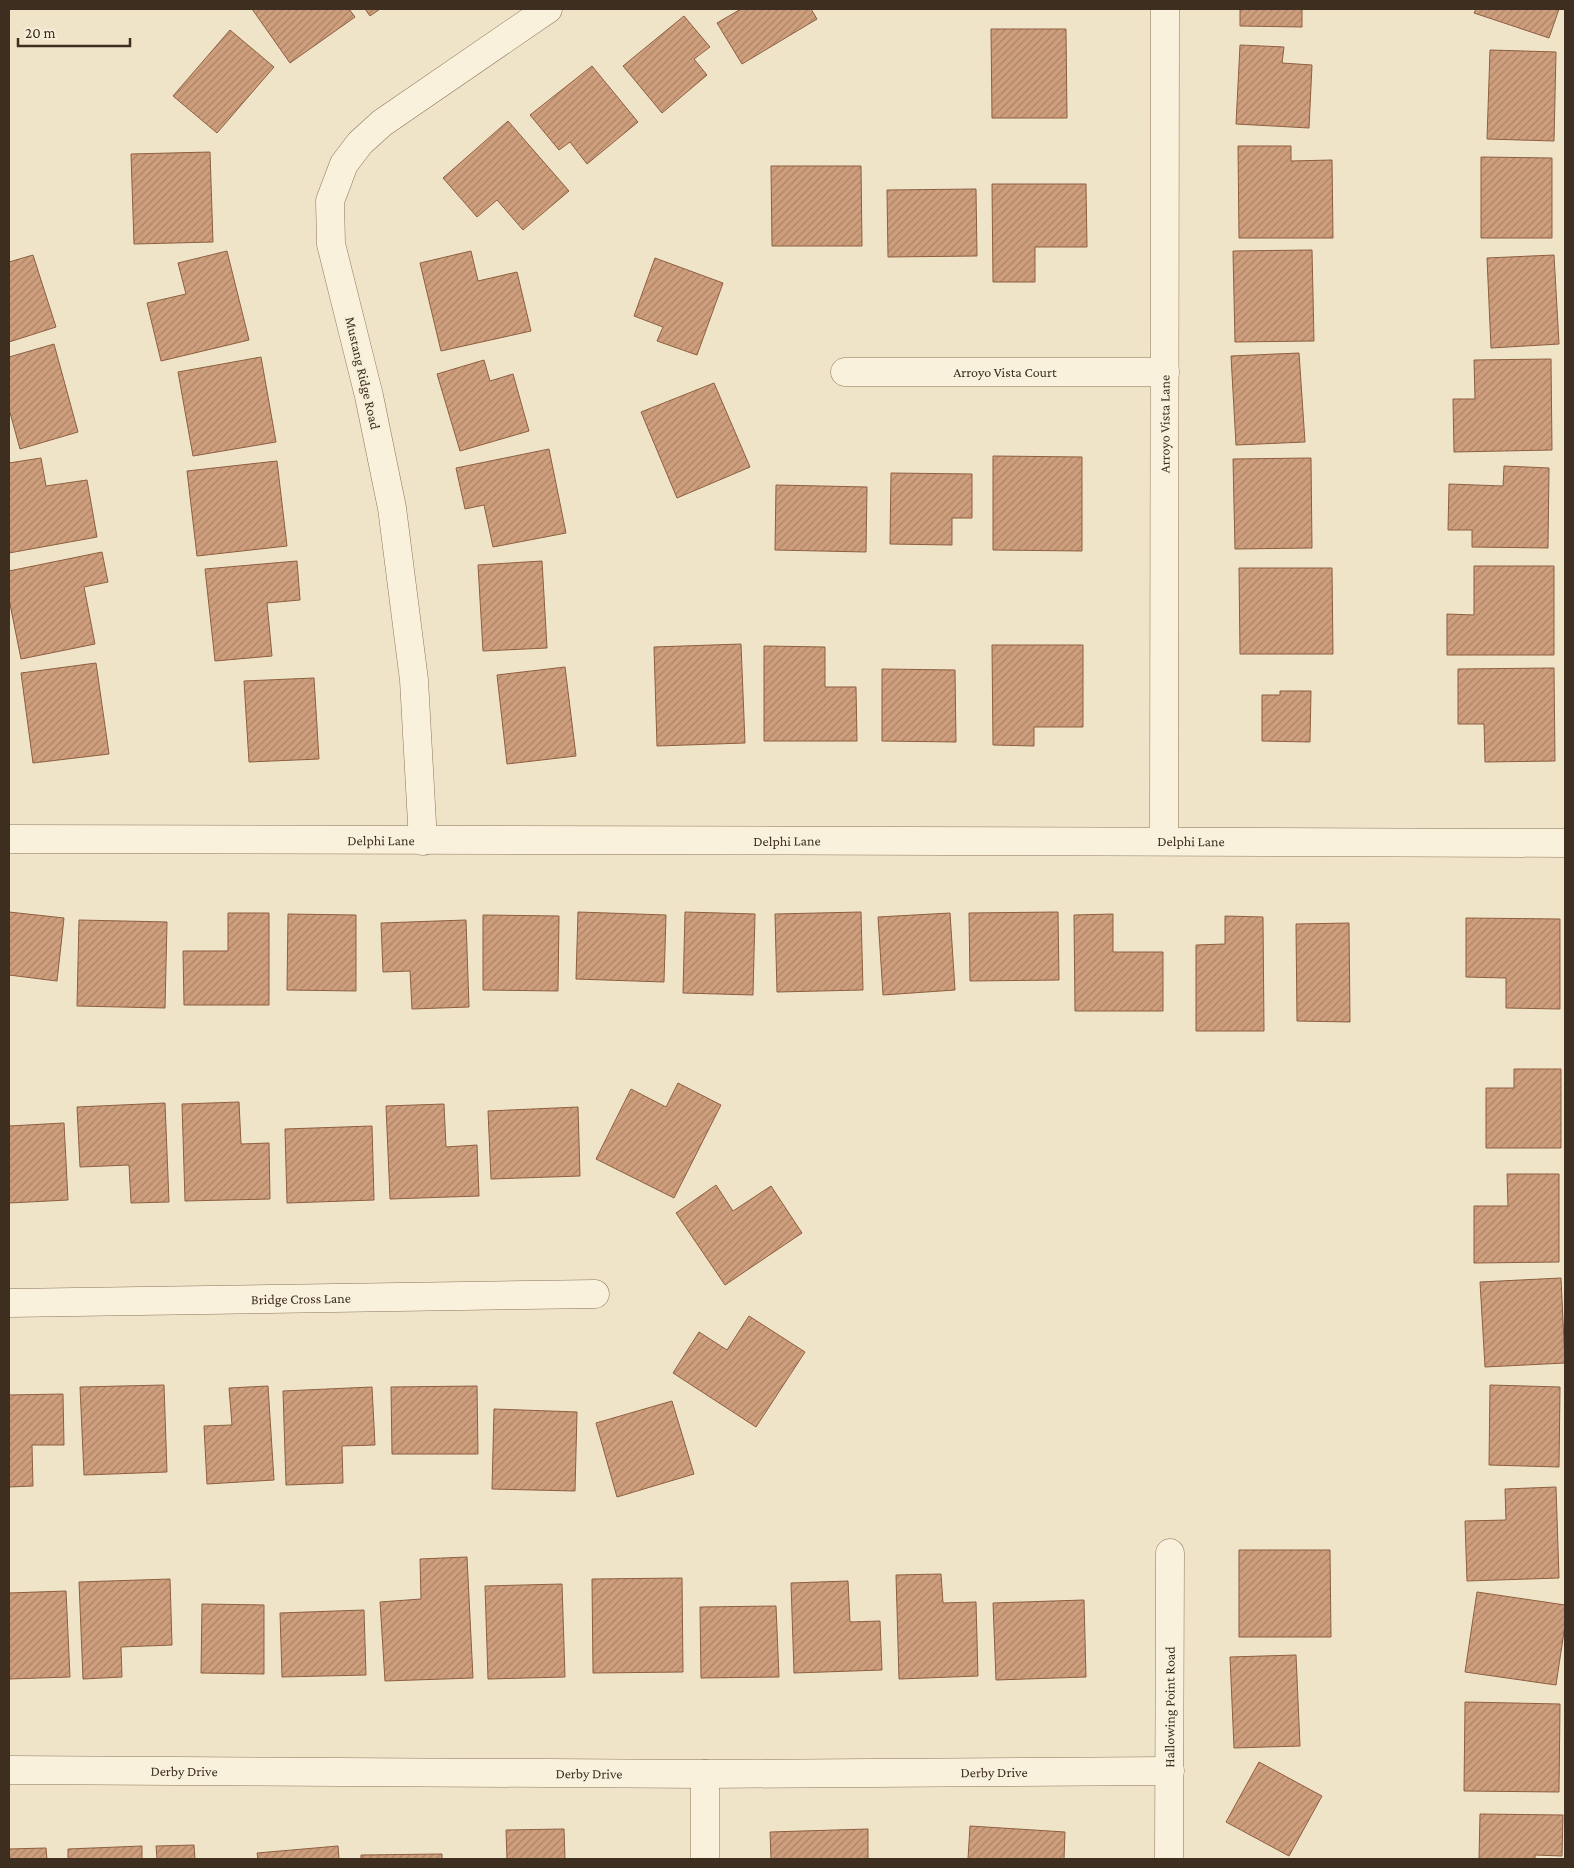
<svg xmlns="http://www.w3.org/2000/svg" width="1574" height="1868" font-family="'Crimson Pro',serif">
<defs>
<pattern id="building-hatch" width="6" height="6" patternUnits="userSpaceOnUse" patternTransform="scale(1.25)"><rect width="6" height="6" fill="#cf9f7d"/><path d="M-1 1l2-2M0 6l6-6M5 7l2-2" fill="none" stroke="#a98266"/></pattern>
</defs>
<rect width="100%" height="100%" fill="#f0e4c8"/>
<path fill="url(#building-hatch)" stroke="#8d5f41" d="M252 9H349L355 17 290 63Z
M365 9H380L370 16Z
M741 9H811L817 19 742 64 717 23Z
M1240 9H1302V27L1240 26Z
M1476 9H1559L1549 38 1474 13Z
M684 16 710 47 694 59 707 75 662 113 623 66Z
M991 29H1066L1067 118H992Z
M230 30 274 67 217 133 173 96Z
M1240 45 1284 47 1282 63 1312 65 1309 128 1236 124Z
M1490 50 1556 52 1554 141 1487 139Z
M592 66 638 122 587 164 570 142 559 150 530 115Z
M508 121 569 191 523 230 497 200 477 217 443 178Z
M1238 146H1291V161L1332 160 1333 238H1239Z
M210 152 213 242 134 244 131 154Z
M1481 157 1552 158V238H1481Z
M771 166H861L862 246H772Z
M992 184H1086L1087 247H1035V282H993Z
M976 189 977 256 888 257 887 190Z
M1312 250 1314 341 1235 342 1233 251Z
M227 251 249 340 161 361 147 303 186 294 178 263Z
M471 251 478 281 517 272 531 331 441 351 420 263Z
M33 255 56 327 9 342V262Z
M1554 255 1559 344 1491 348 1487 258Z
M655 258 723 283 697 355 657 341 663 327 634 316Z
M54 344 78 432 20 449 9 409V357Z
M1299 353 1305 442 1236 445 1231 356Z
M261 357 276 442 193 456 178 372Z
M1551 359 1552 450 1454 452 1453 399H1475L1474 360Z
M484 360 490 381 513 374 529 431 460 451 437 374Z
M714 383 750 467 677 498 641 412Z
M549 449 566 533 493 547 484 505 465 509 456 468Z
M993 456 1082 457V551L993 550Z
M41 458 46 486 87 480 97 537 9 553V463Z
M1311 458 1312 548 1235 549 1233 459Z
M277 461 287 546 197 556 187 471Z
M1504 466 1549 468 1548 548 1472 547V530H1448L1449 484 1503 486Z
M891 473 972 474V518H952V545L890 544Z
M776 485 867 487 866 552 775 550Z
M102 552 108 582 84 587 95 644 21 659 9 599V571Z
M297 561 300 600 267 603 272 656 215 661 205 569Z
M542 561 547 648 483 651 478 565Z
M1474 566H1554V655H1447V614L1474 615Z
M1239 568H1332L1333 654H1240Z
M741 644 745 743 657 746 654 647Z
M992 645H1083V727H1034V746L993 745Z
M764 646 825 647V687H856L857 741H764Z
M96 663 109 754 33 763 21 673Z
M565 667 576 756 507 764 497 675Z
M1554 668 1555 761 1485 762 1484 724H1458V669Z
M882 669 955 670 956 742 882 741Z
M314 678 319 759 249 762 244 681Z
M1280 691H1311L1310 742 1262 741V695H1280Z
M9 912 64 918 57 981 9 975Z
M578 912 666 915 664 982 576 979Z
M685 912 755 914 753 995 683 993Z
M861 912 863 990 777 992 775 914Z
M1058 912 1059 980 970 981 969 913Z
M228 913H269V1005H184L183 951H228Z
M950 913 955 990 883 995 878 917Z
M288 914 356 915V991L287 990Z
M1113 914V952H1163V1011H1075L1074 915Z
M483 915 559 916 558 991 483 990Z
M1225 916 1263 917 1264 1031H1196V945L1225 944Z
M1466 918 1560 919V1009L1506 1008V978L1466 977Z
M79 920 167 922 165 1008 77 1006Z
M466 920 469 1007 412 1009 410 971 383 972 381 923Z
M1349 923 1350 1022 1297 1021 1296 924Z
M1514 1069H1561V1148H1486V1088H1514Z
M678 1083 721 1105 674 1198 596 1159 631 1089 666 1107Z
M239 1102 241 1144 269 1143 270 1199 185 1201 182 1104Z
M165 1103 169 1202 131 1203 129 1165 80 1167 77 1107Z
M444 1104 446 1147 477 1145 479 1196 390 1199 386 1106Z
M578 1107 580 1176 491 1179 488 1111Z
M64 1123 68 1200 9 1203V1126Z
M372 1126 374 1200 287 1203 285 1129Z
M1507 1174H1559V1262L1474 1263V1206H1508Z
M716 1185 733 1211 771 1186 802 1233 725 1285 676 1213Z
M1561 1278 1565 1363 1485 1367 1480 1282Z
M749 1316 805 1352 756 1427 673 1373 699 1332 727 1350Z
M164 1385 167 1472 84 1475 80 1387Z
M1490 1385 1560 1387 1559 1467 1489 1465Z
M268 1386 274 1480 207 1484 204 1426 232 1425 229 1388Z
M477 1386 478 1454H392L391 1387Z
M372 1387 375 1445 342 1446 343 1483 286 1485 283 1391Z
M63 1394 64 1445H32L33 1486 9 1487V1395Z
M672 1401 694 1474 617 1497 596 1423Z
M494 1409 577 1412 575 1491 492 1489Z
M1556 1487 1559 1578 1467 1581 1465 1521 1506 1520 1505 1489Z
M1239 1550H1330L1331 1637H1239Z
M467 1557 473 1678 385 1681 380 1602 421 1599 420 1559Z
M941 1574 943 1603 976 1602 978 1676 899 1679 896 1575Z
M682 1578 683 1672 593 1673 592 1579Z
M170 1579 172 1645 121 1647 122 1677 83 1679 79 1582Z
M848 1581 850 1622 880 1621 882 1670 794 1673 791 1583Z
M562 1584 565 1677 488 1679 485 1586Z
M66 1591 70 1677 9 1679V1593Z
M1477 1592 1565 1605V1625L1556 1685 1465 1672Z
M1084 1600 1086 1677 996 1680 993 1603Z
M202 1604 264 1605V1674L201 1673Z
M776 1606 779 1677 701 1678 700 1607Z
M364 1610 366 1675 282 1677 280 1613Z
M1296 1655 1300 1746 1234 1748 1230 1657Z
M1465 1702 1560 1704 1559 1792 1464 1791Z
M1259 1762 1322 1796 1289 1856 1226 1822Z
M1480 1814 1563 1815 1562 1856 1535 1855V1859H1479Z
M970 1826 1065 1832 1064 1859H968Z
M564 1829 565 1859H507L506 1830Z
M868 1829V1859H771L770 1832Z
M194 1845 195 1859H157L156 1846Z
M142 1846V1859H68V1849Z
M338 1846 339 1859H258L257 1853Z
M46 1848 47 1859H9V1849Z
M442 1854V1859H361V1855Z"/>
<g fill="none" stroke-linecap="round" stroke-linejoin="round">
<defs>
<g id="street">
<path id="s1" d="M845 372H1165"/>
<path id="s2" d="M9 839C528 842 1046 839 1565 843"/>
<path id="s3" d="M1164 840 1165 9"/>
<path d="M423 841 414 680 392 508 369 396 331 244 330 201 344 164 360 143 382 123 548 9"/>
<path id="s4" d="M9 1303 595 1294"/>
<path id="s5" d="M9 1770 705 1774 1170 1771"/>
<path d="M705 1774V1859"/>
<path id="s6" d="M1169 1859 1170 1553"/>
</g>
</defs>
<use href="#street" stroke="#8d765c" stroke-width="29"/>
<use href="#street" stroke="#faf1dc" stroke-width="28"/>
</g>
<g text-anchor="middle" stroke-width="4.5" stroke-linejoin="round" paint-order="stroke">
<g font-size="14" fill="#3d2e20" stroke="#f7eed8">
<text dy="5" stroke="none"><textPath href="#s1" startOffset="160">Arroyo Vista Court</textPath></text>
<text transform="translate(363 373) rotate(77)" y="5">Mustang Ridge Road</text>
<text dy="5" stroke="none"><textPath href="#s3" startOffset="416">Arroyo Vista Lane</textPath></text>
<text dy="5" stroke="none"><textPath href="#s2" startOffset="778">Delphi Lane</textPath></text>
<text dy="5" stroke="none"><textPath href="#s2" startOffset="1182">Delphi Lane</textPath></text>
<text dy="5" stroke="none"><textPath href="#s2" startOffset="372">Delphi Lane</textPath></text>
<text dy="5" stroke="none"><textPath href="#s4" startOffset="292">Bridge Cross Lane</textPath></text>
<text dy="5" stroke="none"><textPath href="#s6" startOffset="152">Hallowing Point Road</textPath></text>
<text dy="5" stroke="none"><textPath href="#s5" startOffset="175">Derby Drive</textPath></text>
<text dy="5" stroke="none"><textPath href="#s5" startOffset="985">Derby Drive</textPath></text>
<text dy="5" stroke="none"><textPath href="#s5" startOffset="580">Derby Drive</textPath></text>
</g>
</g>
<rect width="1574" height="1868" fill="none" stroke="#3d2e20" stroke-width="20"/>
<path d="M18 38v8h112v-8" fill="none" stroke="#3d2e20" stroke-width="2.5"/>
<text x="25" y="38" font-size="15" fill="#3d2e20" stroke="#f7eed8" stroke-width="4" paint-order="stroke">20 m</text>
</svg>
